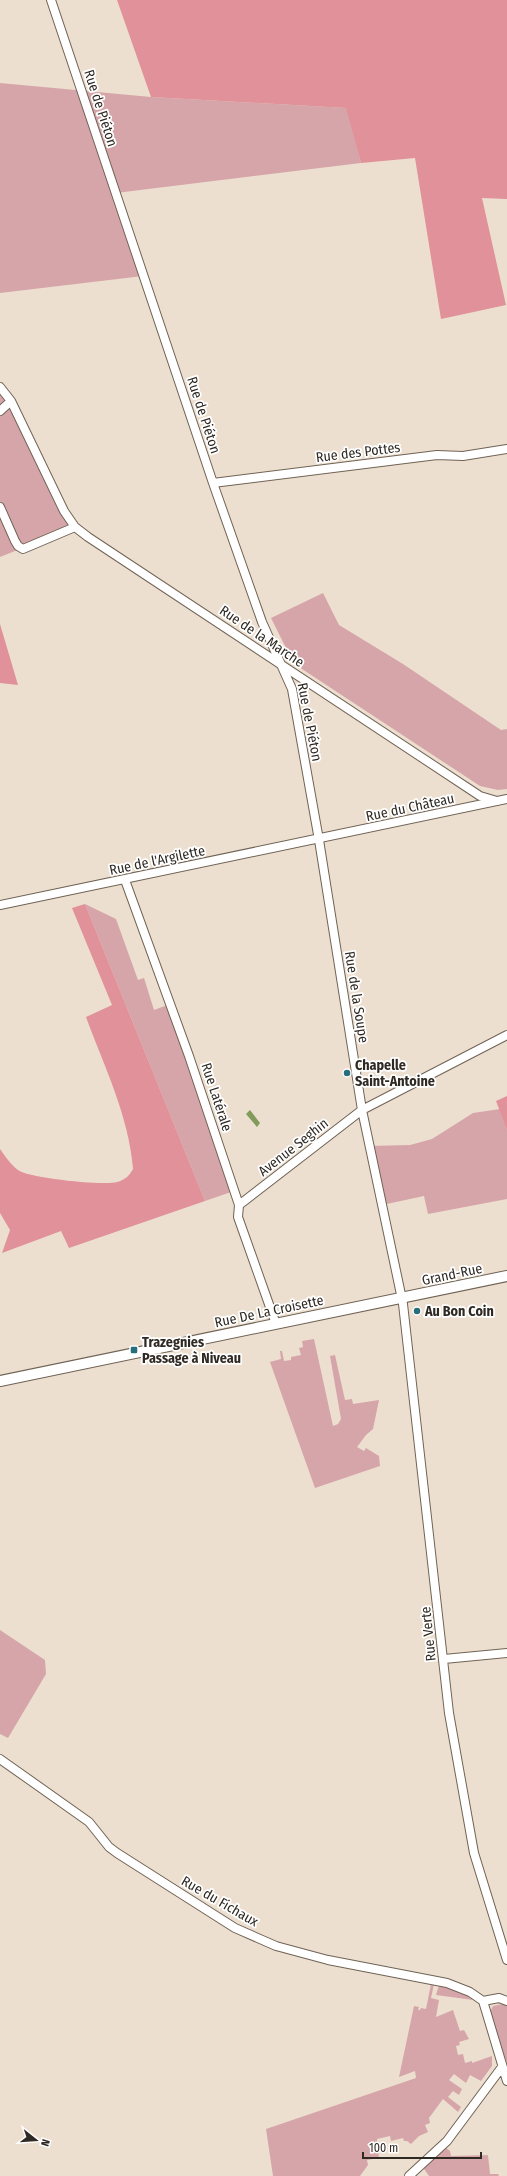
<svg xmlns="http://www.w3.org/2000/svg" width="507" height="2176" font-family="'Fira Sans Condensed',sans-serif">
<rect width="100%" height="100%" fill="#eddfcf"/>
<path fill="#d6a5a9" d="M0 83 151 97 347 108 361 163 116 193 143 276 0 293Z
M0 387 75 527 0 557Z
M323 593 339 625 403 664 501 730 507 729V789L498 790 480 786 302 669 289 654 271 618Z
M85 904 116 919 138 980 144 978 154 1010 170 1004 234 1191 205 1201Z
M500 1109 507 1130V1199L428 1214 424 1196 382 1205 369 1146 410 1145 432 1139 473 1113Z
M314 1339 333 1426 338 1424 341 1419 330 1356 335 1355 345 1400 352 1399 353 1404 379 1400 373 1429 366 1435 357 1447 364 1451 366 1448 379 1456 380 1466 315 1488 270 1362 281 1359 280 1351H282L284 1361 291 1360V1357L301 1355 299 1348 303 1347 302 1341Z
M0 1630 45 1660 46 1674 8 1738 0 1734Z
M431 1984H434L431 1998 439 2000 436 2017 453 2010 460 2031 464 2030 469 2039 459 2042 460 2045 456 2046 458 2055 463 2054 465 2063 472 2061V2063L492 2056V2066L481 2081 470 2075 466 2083 454 2074 449 2080 462 2089 459 2095 453 2091 448 2097 461 2107 458 2112 443 2099 429 2118 430 2123 425 2125 428 2132 419 2136 411 2144 407 2141H404L403 2138 391 2141 390 2136 377 2139 379 2158 367 2160 368 2165 360 2176H273L266 2129 416 2078 415 2071 399 2077 414 2006 419 2007 418 2010H420L421 2008 426 2009Z
M439 1985 463 1993 473 2000 436 1995Z
M502 2004 507 2006V2063L489 2014 493 2006Z
M445 2147 450 2151 451 2156 488 2155 490 2174H498L499 2176H429L422 2166Z"/>
<path fill="#e09199" d="M117 0H507V199L482 198 506 305 441 319 415 158 361 163 346 108 151 97Z
M0 624 18 685 0 683Z
M85 904 205 1201 69 1248 61 1231 2 1253 10 1230 0 1213V1149C5 1156 11 1165 18 1170 28 1178 104 1186 117 1182 125 1180 129 1176 133 1169 129 1116 104 1066 86 1017L112 1005 72 908Z
M507 1096V1130L496 1101Z"/>
<path fill="#819b5a" d="M250 1110 260 1123 257 1127 246 1114Z"/>
<g fill="none" stroke-linecap="round" stroke-linejoin="round">
<defs>
<path id="minor" d="M51 0 213 483 262 622 292 689 319 840 362 1110 403 1304 449 1713 474 1853 507 1960
M0 387 11 401 64 511 75 527 88 537 480 796 497 801
M0 411 11 401
M213 483 437 455 463 456 507 449
M0 507 15 541 18 546 23 549 75 527
M125 880 189 1056 239 1205 238 1217 276 1324
M0 905 507 799
M239 1205 362 1110 507 1035
M444 1659 507 1653
M0 1759 89 1822 109 1847 117 1853 235 1928 276 1946 328 1960 447 1983 470 1992 483 2001 499 1998 507 2001
M483 2001 507 2081
M409 2176 447 2141 502 2067"/>
<path id="major" d="M0 1381 507 1276"/>
</defs>
<use href="#minor" stroke="#706355" stroke-width="10"/>
<use href="#major" stroke="#706355" stroke-width="12"/>
<use href="#minor" stroke="#fff" stroke-width="8"/>
<use href="#major" stroke="#fff" stroke-width="10"/>
</g>
<g fill="#266e7b" stroke="#fff" stroke-width="1.5">
<circle cx="347" cy="1073" r="4"/>
<circle cx="417" cy="1311" r="4"/>
<rect x="130" y="1346" width="8" height="8" rx="2"/>
</g>
<g text-anchor="middle" stroke-width="3.5" stroke-linejoin="round" paint-order="stroke">
<g font-size="14" fill="#2f2923" stroke="#fff">
<text transform="translate(101 108) rotate(72)" y="5">Rue de Piéton</text>
<text transform="translate(204 415) rotate(72)" y="5">Rue de Piéton</text>
<text transform="translate(358 452) rotate(-7)" y="5">Rue des Pottes</text>
<text transform="translate(262 636) rotate(34)" y="5">Rue de la Marche</text>
<text transform="translate(310 722) rotate(79)" y="5">Rue de Piéton</text>
<text transform="translate(410 807) rotate(-12)" y="5">Rue du Château</text>
<text transform="translate(157 860) rotate(-12)" y="5">Rue de l'Argilette</text>
<text transform="translate(357 997) rotate(81)" y="5">Rue de la Soupe</text>
<text transform="translate(217 1097) rotate(72)" y="5">Rue Latérale</text>
<text transform="translate(293 1147) rotate(-38)" y="5">Avenue Seghin</text>
<text transform="translate(452 1274) rotate(-12)" y="5">Grand-Rue</text>
<text transform="translate(269 1311) rotate(-12)" y="5">Rue De La Croisette</text>
<text transform="translate(428 1634) rotate(-96)" y="5">Rue Verte</text>
<text transform="translate(220 1901) rotate(30)" y="5">Rue du Fichaux</text>
</g>
<g font-size="14" font-weight="bold" fill="#2f2923" stroke="#fff" text-anchor="start">
<text x="355" y="1070">Chapelle<tspan x="355" dy="16">Saint-Antoine</tspan></text>
<text x="425" y="1316">Au Bon Coin</text>
<text x="142" y="1347">Trazegnies<tspan x="142" dy="16">Passage à Niveau</tspan></text>
</g>
</g>
<g transform="translate(36 2140) rotate(107)" stroke="#ffffff" stroke-width="3" paint-order="stroke">
<path d="M0-3L7 15L0 10L-7 15Z" fill="#2f2923"/>
<text y="-6" font-size="11" font-weight="bold" text-anchor="middle" fill="#2f2923">N</text>
</g>
<path d="M363 2152v6h118v-6" fill="none" stroke="#2f2923" stroke-width="2"/>
<text x="369" y="2152" font-size="12" fill="#2f2923" stroke="#ffffff" stroke-width="3" paint-order="stroke">100 m</text>
</svg>
